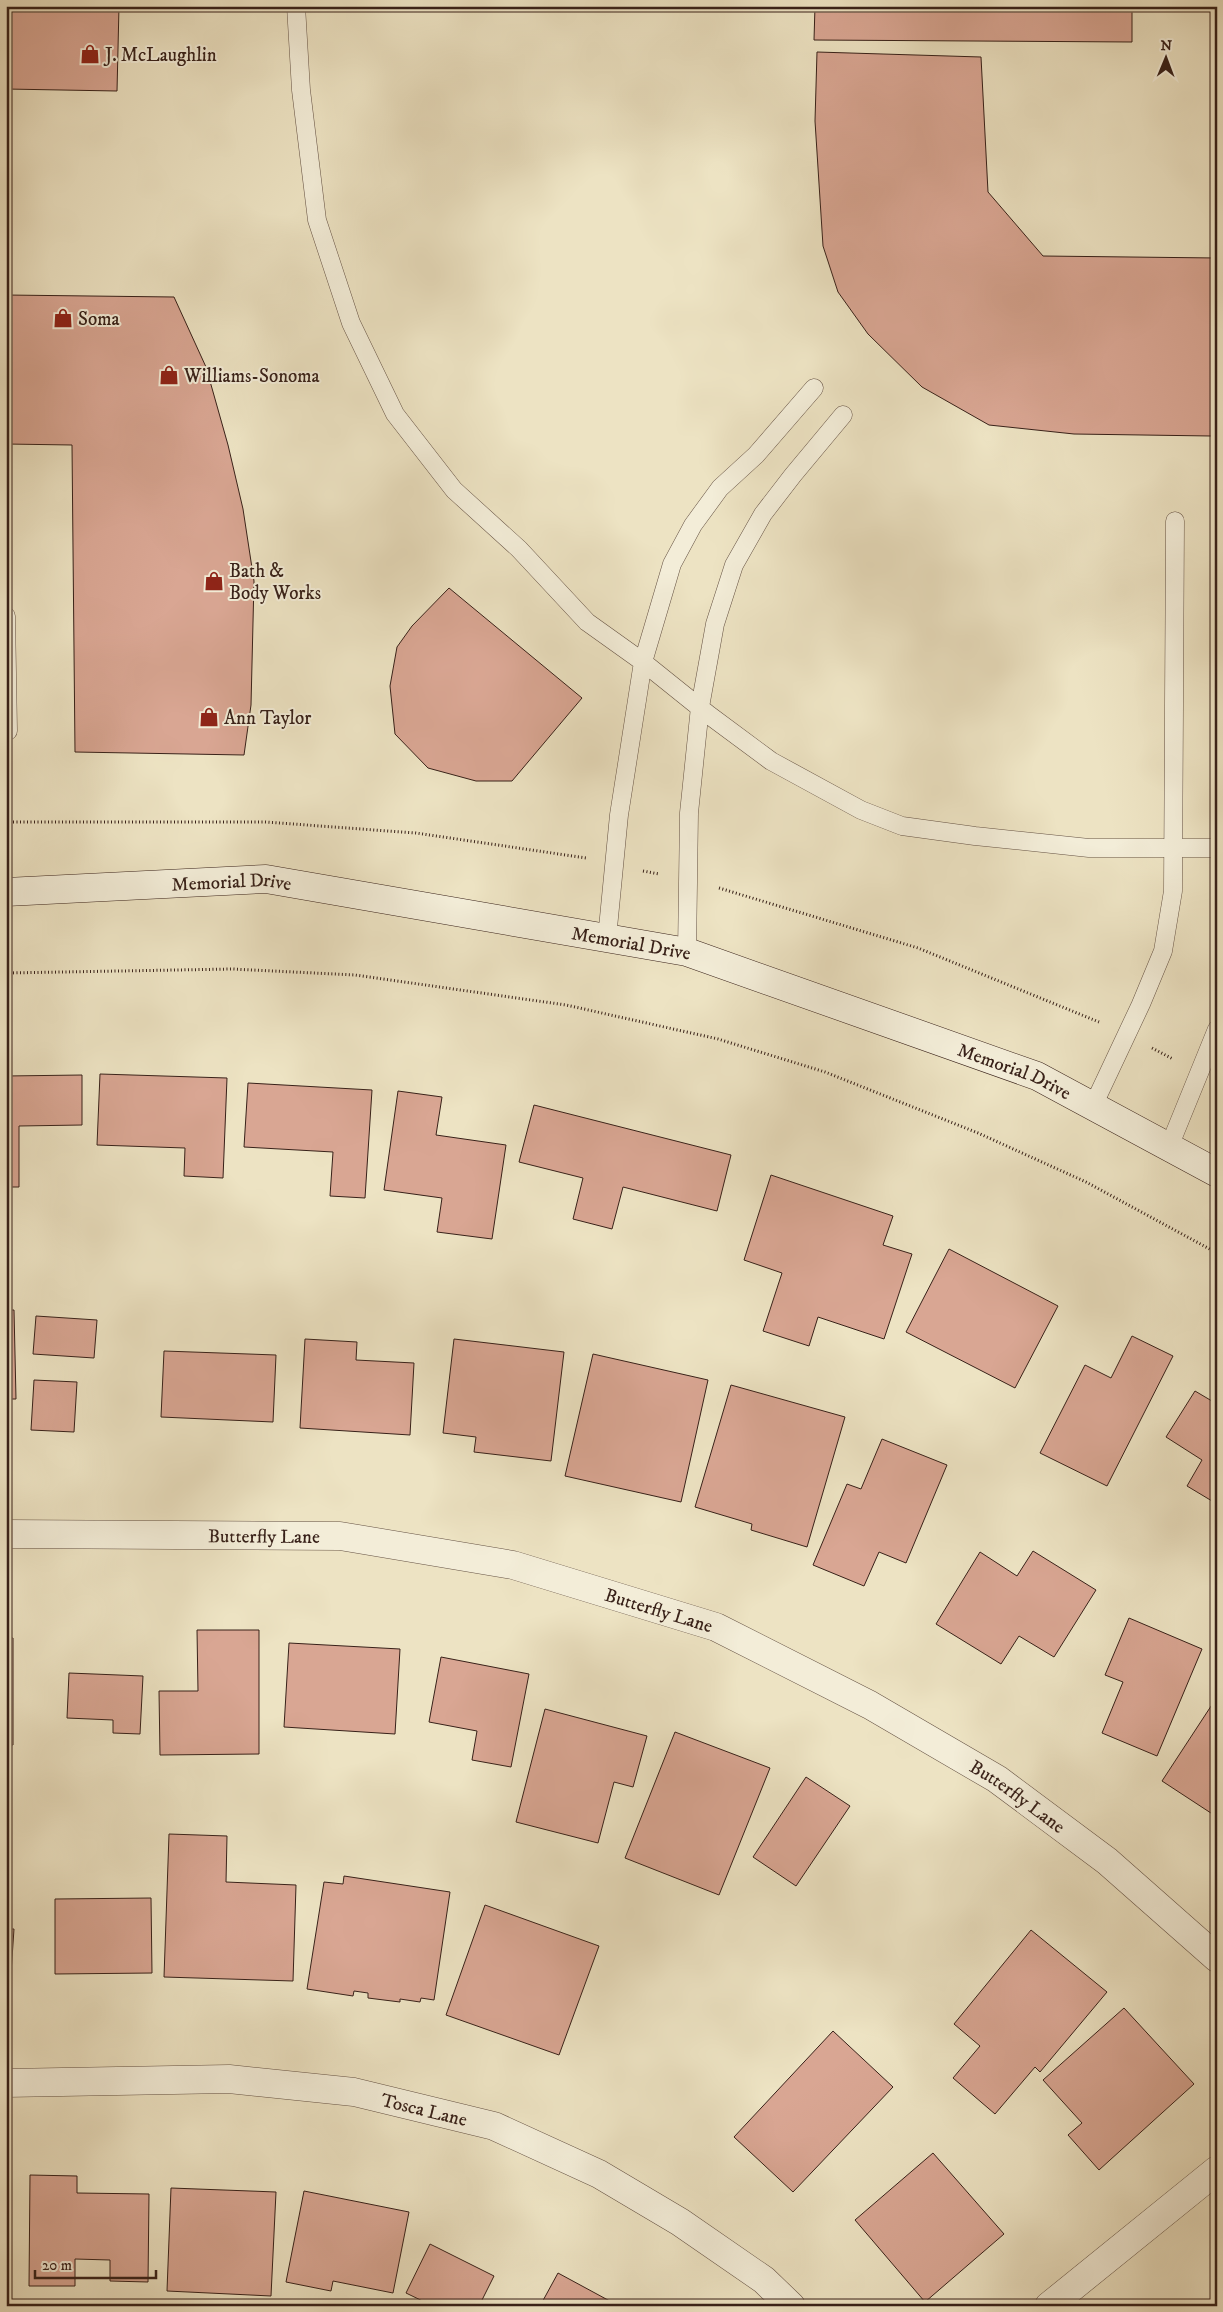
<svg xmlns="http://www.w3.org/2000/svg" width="1223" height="2312" font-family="'IM FELL DW Pica',serif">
<rect width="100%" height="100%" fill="#ede3c3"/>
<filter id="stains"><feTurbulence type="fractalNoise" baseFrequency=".004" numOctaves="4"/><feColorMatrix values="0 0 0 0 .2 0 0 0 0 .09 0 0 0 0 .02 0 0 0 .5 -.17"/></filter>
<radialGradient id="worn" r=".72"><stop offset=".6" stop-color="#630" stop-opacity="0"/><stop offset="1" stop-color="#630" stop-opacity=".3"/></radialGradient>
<path fill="#d9a693" stroke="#382119" d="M6 6H119L117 91 6 89Z
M815 6H1132V42L814 40Z
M817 52 981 57 988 192 1043 256 1217 258V429L1211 436 1074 434 989 425 922 387 868 334 838 292 823 246 815 121Z
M6 295 174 297 206 367 228 445 243 509 254 581 251 705 244 755 75 752 72 445 6 444Z
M449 588 582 698 512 781H476L428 768 395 734 390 686 397 647 412 626Z
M100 1074 227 1078 223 1178 184 1176 185 1148 97 1145Z
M82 1075V1125L19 1126V1187H6V1076Z
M248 1083 372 1090 365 1198 330 1196 333 1152 244 1147Z
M398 1091 442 1097 436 1135 506 1145 492 1239 437 1232 442 1198 384 1190Z
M534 1105 731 1155 717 1211 623 1187 612 1229 573 1219 583 1178 519 1162Z
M771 1175 893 1216 883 1245 912 1254 884 1339 818 1317 809 1346 763 1331 782 1273 744 1260Z
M949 1249 1058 1306 1015 1388 906 1332Z
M6 1310H14L16 1399H6Z
M36 1316 97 1320 94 1358 33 1354Z
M1132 1336 1173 1356 1107 1486 1040 1453 1085 1365 1111 1378Z
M305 1339 357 1342 356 1360 414 1363 410 1435 300 1428Z
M454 1339 564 1352 551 1461 474 1452 476 1437 443 1433Z
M164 1351 276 1355 273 1422 161 1417Z
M593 1354 708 1380 681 1502 565 1476Z
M34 1380 77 1382 74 1432 31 1430Z
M731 1385 845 1417 807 1547 751 1530 752 1524 695 1507Z
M1195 1391 1217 1404V1504L1187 1486 1202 1460 1166 1437Z
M882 1439 947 1465 906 1563 879 1552 864 1586 813 1565 847 1484 861 1489Z
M1033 1551 1096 1590 1054 1657 1019 1636 1001 1664 936 1624 980 1552 1017 1576Z
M1129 1618 1202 1649 1157 1756 1102 1733 1123 1682 1105 1675Z
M197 1630H259V1754L160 1755 159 1691H198Z
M6 1638H13V1745H6Z
M289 1643 400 1649 395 1734 284 1727Z
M441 1657 529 1674 511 1767 472 1760 477 1731 429 1722Z
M69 1673 143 1676 140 1734 113 1733V1720L67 1718Z
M1217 1697V1817L1162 1781Z
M545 1709 647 1736 633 1787 614 1782 598 1843 516 1822Z
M675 1732 770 1768 719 1895 625 1858Z
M806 1777 850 1806 796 1886 753 1857Z
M169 1834 227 1836 226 1882 296 1885 293 1981 164 1977Z
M344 1876 450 1892 434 2000 421 1998 420 2002 400 1999V2002L368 1998V1993L354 1991 353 1996 307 1989 324 1882 343 1884Z
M151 1898 152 1973 55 1974V1899Z
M485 1905 599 1946 559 2055 446 2015Z
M6 1929H14L11 1973 6 1972Z
M1031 1930 1107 1992 1040 2072 1035 2067 995 2114 953 2078 980 2046 954 2024Z
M1124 2008 1194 2084 1099 2170 1068 2135 1082 2123 1043 2080Z
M833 2031 893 2087 793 2192 734 2137Z
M933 2153 1004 2234 925 2302 855 2220Z
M30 2175 77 2176V2193L149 2194 148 2282 110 2281V2260L75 2259V2286H29Z
M6 2181H7L8 2251H6Z
M171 2188 276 2192 271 2296 167 2291Z
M304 2191 409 2212 393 2293 333 2281 331 2291 286 2282Z
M430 2244 494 2276 479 2306H433L406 2293Z
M558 2273 619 2306H540Z"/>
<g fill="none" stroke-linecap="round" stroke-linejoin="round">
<defs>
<path id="service" d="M296 6 301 90 317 220 351 323 395 414 454 490 519 549 587 622 643 662 709 715 771 761 861 810 902 826 975 836 1089 848H1217
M6 616 8 731H6
M607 938 619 815 643 662 672 564 693 525 720 488 756 455 814 388
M687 952 689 813 700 707 715 624 734 565 763 514 793 475 843 415
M1093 1106 1141 1004 1163 951 1173 891 1175 521
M1169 1147 1217 1029"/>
<g id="minor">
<path id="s1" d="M6 1534 340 1536 513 1565 716 1627 870 1705 997 1779 1107 1861 1217 1958"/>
<path id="s2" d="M6 2083 229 2079 354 2092 494 2126 599 2174 680 2222 764 2280 791 2306"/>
<path d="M1049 2306 1217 2170"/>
</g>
<g id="secondary">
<path id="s3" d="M6 892 266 879 687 952 1037 1076 1217 1173"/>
</g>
</defs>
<use href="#service" stroke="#655244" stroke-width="19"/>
<use href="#minor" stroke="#655244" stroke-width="29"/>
<use href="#secondary" stroke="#382119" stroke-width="29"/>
<path stroke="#382119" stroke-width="3" stroke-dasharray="1 2.5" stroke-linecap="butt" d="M6 822H265L416 833 586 858
M643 871 659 874
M719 888 918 948 1099 1022
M6 973 232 969 355 975 566 1005 718 1039 825 1072 978 1133 1086 1182 1217 1253
M1152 1048 1173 1059"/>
<use href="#service" stroke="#f3edd8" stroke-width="18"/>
<use href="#minor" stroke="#f3edd8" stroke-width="28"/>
<use href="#secondary" stroke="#f3edd8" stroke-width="28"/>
</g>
<defs>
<symbol id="shop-bare" viewBox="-9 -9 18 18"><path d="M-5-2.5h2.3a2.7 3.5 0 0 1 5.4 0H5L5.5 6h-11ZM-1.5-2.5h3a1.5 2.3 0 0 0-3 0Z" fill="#8f2418" stroke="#f3edd8" stroke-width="2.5" paint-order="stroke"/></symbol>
</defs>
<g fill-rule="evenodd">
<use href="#shop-bare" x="76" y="40" width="28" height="28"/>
<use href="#shop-bare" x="49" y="304" width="28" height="28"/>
<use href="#shop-bare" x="155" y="361" width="28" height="28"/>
<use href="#shop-bare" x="200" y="567" width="28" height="28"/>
<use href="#shop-bare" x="195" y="703" width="28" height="28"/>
</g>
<g text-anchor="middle" stroke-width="4" stroke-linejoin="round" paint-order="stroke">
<g font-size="19" fill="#382119" stroke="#f3edd8" text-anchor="start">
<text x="105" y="61">J. McLaughlin</text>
<text x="78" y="325">Soma</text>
<text x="184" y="382">Williams-Sonoma</text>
<text x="229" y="577">Bath &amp;<tspan x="229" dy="22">Body Works</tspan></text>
<text x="224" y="724">Ann Taylor</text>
</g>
<g font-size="19" fill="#382119" stroke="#f3edd8">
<text dy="7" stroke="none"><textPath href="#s3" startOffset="226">Memorial Drive</textPath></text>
<text dy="7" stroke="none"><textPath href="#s3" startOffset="631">Memorial Drive</textPath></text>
<text dy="7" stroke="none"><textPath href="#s3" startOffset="1036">Memorial Drive</textPath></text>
<text dy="7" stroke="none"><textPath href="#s1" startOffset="258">Butterfly Lane</textPath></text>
<text dy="7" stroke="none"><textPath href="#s1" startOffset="662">Butterfly Lane</textPath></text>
<text dy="7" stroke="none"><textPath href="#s1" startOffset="1068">Butterfly Lane</textPath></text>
<text dy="7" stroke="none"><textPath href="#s2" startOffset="421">Tosca Lane</textPath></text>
</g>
</g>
<rect width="1223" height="2312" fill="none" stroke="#ede3c3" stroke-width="25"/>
<rect x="8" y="8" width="1208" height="2297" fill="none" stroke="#382119" stroke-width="2.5"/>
<rect x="12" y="12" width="1198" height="2287" fill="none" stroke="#382119"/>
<g transform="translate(1166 58) rotate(1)" stroke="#f3edd8" stroke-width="4" paint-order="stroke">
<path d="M0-4L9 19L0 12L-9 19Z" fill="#382119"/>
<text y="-8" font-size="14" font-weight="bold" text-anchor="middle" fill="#382119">N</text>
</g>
<path d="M35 2270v8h121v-8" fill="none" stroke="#382119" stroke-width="2.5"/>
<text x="42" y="2270" font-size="15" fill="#382119" stroke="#f3edd8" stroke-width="4" paint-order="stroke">20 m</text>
<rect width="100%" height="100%" filter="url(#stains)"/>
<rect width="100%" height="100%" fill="url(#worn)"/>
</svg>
